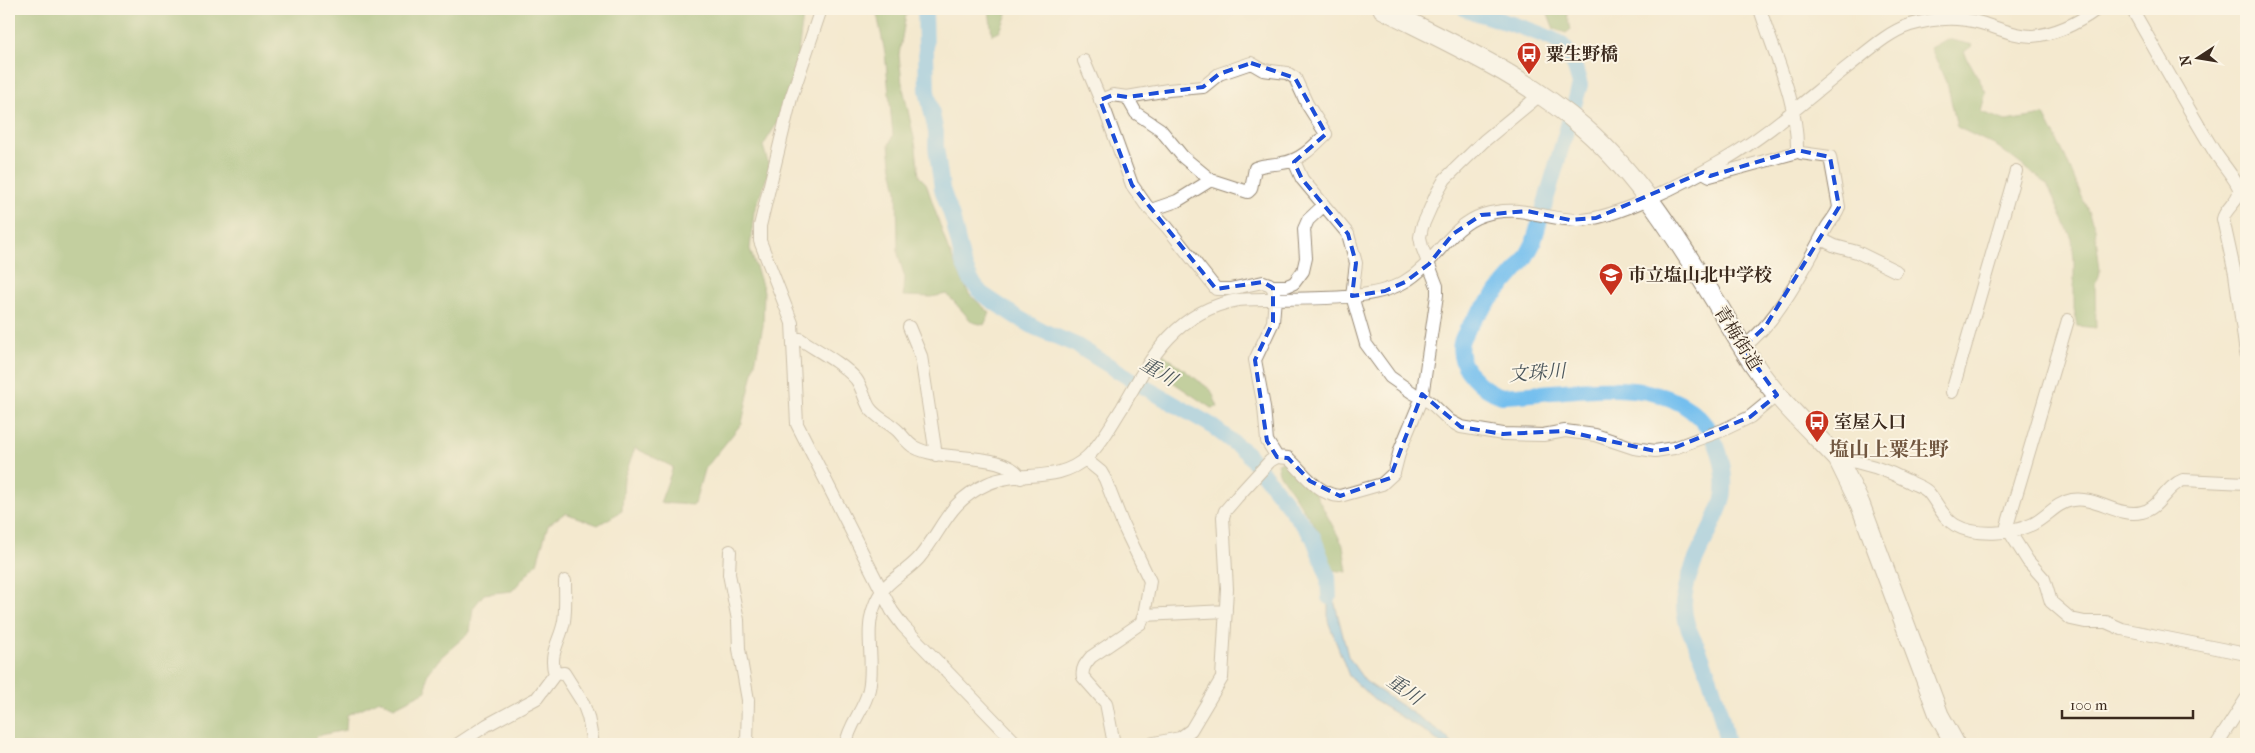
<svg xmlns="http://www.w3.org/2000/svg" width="2255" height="753" font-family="'IM FELL French Canon','Noto Serif JP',serif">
<rect width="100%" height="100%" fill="#fcf5e5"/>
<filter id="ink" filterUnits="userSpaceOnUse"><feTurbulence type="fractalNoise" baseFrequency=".02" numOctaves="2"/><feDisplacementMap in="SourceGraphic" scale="10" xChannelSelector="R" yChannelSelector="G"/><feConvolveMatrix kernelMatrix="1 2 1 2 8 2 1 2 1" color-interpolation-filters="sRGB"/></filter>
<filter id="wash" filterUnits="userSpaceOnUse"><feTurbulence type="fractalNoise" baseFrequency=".0096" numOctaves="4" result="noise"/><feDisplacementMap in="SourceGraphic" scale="20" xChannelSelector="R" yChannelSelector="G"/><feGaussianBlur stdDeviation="1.12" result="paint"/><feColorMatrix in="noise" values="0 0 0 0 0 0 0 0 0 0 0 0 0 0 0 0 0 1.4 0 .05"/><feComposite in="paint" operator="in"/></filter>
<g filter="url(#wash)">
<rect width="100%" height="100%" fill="#f4e9cf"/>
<path fill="#87af65" stroke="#616c42" d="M9 9H804L798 53 784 112 763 146 770 169 754 212 750 249 764 291 763 326 742 423 704 470 694 505 660 503 673 467 635 448 624 478 622 511 598 525 565 513 548 525 537 563 512 591 484 594 473 608 470 632 441 657 427 675 426 691 394 707 380 700 347 715 346 730 316 736 313 744H9Z
M876 9H907L899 55 902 83 916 147 919 176 926 183 948 249 969 294 990 313 984 325 972 322 947 294 931 297 903 296 905 278 898 254 897 191 891 163 889 145 893 135 885 53Z
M989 9H1009L1000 31 992 35Z
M1546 9H1566L1570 30 1566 33 1554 29Z
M1947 39 1973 45 1964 52 1986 92 1981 112 2006 121 2044 115 2065 156 2095 228 2100 270 2095 284 2096 328 2078 326 2074 309V261L2072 239 2047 184 1998 147 1957 127 1948 87 1931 48Z
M1163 354 1211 390 1218 407 1211 408 1168 379 1157 366 1158 359Z
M1287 461 1315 493 1343 545 1347 572 1332 570 1319 532 1279 473 1277 463Z"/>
<path fill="#74bfee" stroke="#587486" d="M1328 576 1348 656 1355 667 1365 681 1442 733 1453 744H1441L1429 734 1375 701 1349 676 1328 621Z"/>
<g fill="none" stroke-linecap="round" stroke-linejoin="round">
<path stroke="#74bfee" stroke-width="16" d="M925 9 927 91 936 132V147L942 189 953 220 963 263 972 282 982 294 1015 316 1036 328 1076 345 1139 384 1209 424 1247 453 1313 537 1328 576 1329 597
M1465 9C1484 16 1552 34 1563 46 1573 56 1576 71 1580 85L1533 244C1529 251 1526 258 1521 264 1508 282 1465 323 1461 343 1456 367 1482 390 1502 396 1569 394 1685 363 1717 446 1723 461 1727 486 1722 502 1711 535 1685 568 1684 604 1684 626 1694 639 1702 657 1713 685 1722 715 1727 744"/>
</g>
</g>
<g filter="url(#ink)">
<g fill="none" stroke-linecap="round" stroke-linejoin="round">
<defs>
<path id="minor" d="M821 9 791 98 760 226V241L792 323 797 424 892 611 903 626 1017 744
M1760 9C1774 54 1798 102 1797 150
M2132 9C2159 56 2185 104 2214 151 2219 160 2237 180 2239 189 2241 200 2225 208 2223 219L2235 274 2246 353
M1084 61 1106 113 1132 185 1146 205 1167 227 1216 289H1230L1263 282 1269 284 1273 288 1275 298 1273 322 1255 360 1264 407 1267 441 1277 457
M1127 97 1136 113 1160 129 1183 157 1211 180
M1100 100 1113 95 1127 97 1168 90 1203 87 1219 74 1251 63 1263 70 1287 73 1295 78 1307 104 1326 134C1313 147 1300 161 1282 163 1272 165 1265 164 1255 168L1251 189 1248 192 1211 180 1177 201 1151 210
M1294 161 1302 179 1348 234 1356 263 1352 296 1366 344 1390 377 1413 393 1431 403 1450 421 1461 427 1503 434 1543 435 1565 431 1595 435 1634 448 1655 451 1674 448 1723 430 1750 417 1777 395
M1703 172 1710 176 1794 153 1797 150
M1821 239 1835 246 1857 252 1896 271
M1271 286H1287L1294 283 1303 271 1306 258 1304 229 1308 220 1324 205
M2068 320 2007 526 2009 531 2028 561 2044 579 2051 602 2071 619 2085 622H2106L2122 629 2246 654
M909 327 921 356 936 455
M794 338 800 339C818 351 842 363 856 379 862 387 864 398 869 407 876 418 889 422 898 431 903 436 908 444 914 447 942 463 1005 450 1021 478
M1743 347C1778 322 1806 265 1827 227 1831 220 1837 215 1839 207L1830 157 1801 153 1797 150
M1952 392 2016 171
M1085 459 1101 472 1105 479 1123 525 1150 581 1144 615 1141 623 1091 657C1086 663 1081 669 1083 677L1106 703 1114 744
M1838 459C1864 462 1887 470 1910 482 1917 486 1924 487 1929 493 1938 504 1943 518 1955 525 1976 537 2012 534 2033 524 2047 517 2056 503 2072 500 2096 496 2118 518 2142 512 2159 509 2166 486 2183 480L2246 483
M730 551 729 574 738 620 739 649 748 700 747 744
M1144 615 1226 611
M555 674C548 653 561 640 564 621 566 608 565 594 565 581
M458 744 487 725 537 698 555 674 564 673 583 703 588 717 593 744
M846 744C849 724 865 709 869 689 875 662 864 633 874 607 883 580 903 576 919 558 944 528 947 502 987 484 1019 469 1057 485 1087 457 1102 443 1111 425 1122 408 1151 357 1176 311 1238 300 1285 296 1365 305 1404 282 1436 264 1449 226 1483 215 1520 203 1544 220 1578 220 1615 220 1691 179 1724 160 1769 134 1809 97 1850 65 1868 51 1888 32 1910 25 1933 18 1957 16 1981 23 1998 28 2014 36 2032 36 2057 34 2078 23 2097 9
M1149 744 1180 738 1191 730 1222 678 1227 589 1223 517 1225 511 1237 497 1270 461 1277 457 1288 458C1303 471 1317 495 1340 496L1382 484 1394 473 1400 450 1422 397 1437 295V286L1422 247 1420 237 1422 227 1437 193 1445 179 1484 141 1541 94
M2217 744 2246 699"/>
<path id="highway" d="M1383 9C1452 44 1525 76 1584 128 1639 176 1678 240 1716 302 1729 323 1741 346 1755 366 1778 400 1810 429 1838 459L1860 504 1939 715 1955 744"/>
</defs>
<use href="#minor" stroke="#988a76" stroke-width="14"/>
<use href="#highway" stroke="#988a76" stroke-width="21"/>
<use href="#minor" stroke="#fff" stroke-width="12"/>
<use href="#highway" stroke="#fff" stroke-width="19"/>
</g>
</g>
<path d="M0 0H2255V753H0ZM1251 63 1295 78 1326 134 1294 162 1302 179 1348 234 1356 263 1352 296 1385 291 1405 282 1429 264 1453 234 1481 215 1527 211 1570 220 1596 218 1703 172 1710 176 1797 150 1830 157 1839 207 1765 327 1743 347 1777 395 1750 417 1674 448 1655 451 1565 431 1503 434 1461 427 1422 394 1390 478 1340 496 1310 481 1288 458 1277 457 1267 441 1255 360 1273 322V288L1263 282 1216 289 1132 185 1100 100 1113 95 1127 97 1203 87 1219 74Z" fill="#f4e9cf" fill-opacity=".55" fill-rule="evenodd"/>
<path fill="none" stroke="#1d4ed8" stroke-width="4" stroke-dasharray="10 6" stroke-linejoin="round" d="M1251 63 1295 78 1326 134 1294 162 1302 179 1348 234 1356 263 1352 296 1385 291 1405 282 1429 264 1453 234 1481 215 1527 211 1570 220 1596 218 1703 172 1710 176 1797 150 1830 157 1839 207 1765 327 1743 347 1777 395 1750 417 1674 448 1655 451 1565 431 1503 434 1461 427 1422 394 1390 478 1340 496 1310 481 1288 458 1277 457 1267 441 1255 360 1273 322V288L1263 282 1216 289 1132 185 1100 100 1113 95 1127 97 1203 87 1219 74Z"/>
<defs>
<symbol id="bus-pin" viewBox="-11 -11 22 30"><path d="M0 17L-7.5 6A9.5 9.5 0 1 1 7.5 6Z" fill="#c8321e" stroke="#fcf5e5"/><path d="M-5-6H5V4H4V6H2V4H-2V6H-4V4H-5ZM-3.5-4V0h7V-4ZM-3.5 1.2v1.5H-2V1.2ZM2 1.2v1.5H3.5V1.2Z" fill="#fff"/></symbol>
<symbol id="school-pin" viewBox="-11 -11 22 30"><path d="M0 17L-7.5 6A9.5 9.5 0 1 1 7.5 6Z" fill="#c8321e" stroke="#fcf5e5"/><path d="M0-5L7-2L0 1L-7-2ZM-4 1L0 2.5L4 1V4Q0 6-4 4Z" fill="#fff"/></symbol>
</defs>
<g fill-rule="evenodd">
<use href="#bus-pin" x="1515" y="40" width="28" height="38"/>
<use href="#school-pin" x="1597" y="261" width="28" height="38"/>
<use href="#bus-pin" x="1803" y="408" width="28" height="38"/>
</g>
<g text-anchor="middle" stroke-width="4" stroke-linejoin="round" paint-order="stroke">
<g font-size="18" font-weight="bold" fill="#3b2a1e" stroke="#fcf5e5" text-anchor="start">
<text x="1546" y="60">粟生野橋</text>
<text x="1628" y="281">市立塩山北中学校</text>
<text x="1834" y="428">室屋入口</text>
</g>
<g font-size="18" fill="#3b2a1e" stroke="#fcf5e5">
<text transform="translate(1738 338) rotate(58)" y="6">青梅街道</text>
</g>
<g font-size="19" font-style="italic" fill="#4c575c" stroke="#fcf5e5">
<text transform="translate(1159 371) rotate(31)" y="7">重川</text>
<text transform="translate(1537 372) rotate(-4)" y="7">文珠川</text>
<text transform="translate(1405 689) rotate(35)" y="7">重川</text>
</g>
<g font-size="20" font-weight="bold" fill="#715740" stroke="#fcf5e5">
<text x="1889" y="456">塩山上粟生野</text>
</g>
</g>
<rect width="2255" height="753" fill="none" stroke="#fcf5e5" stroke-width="30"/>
<g transform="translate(2198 58) rotate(258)" stroke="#fcf5e5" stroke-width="4" paint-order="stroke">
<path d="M0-4L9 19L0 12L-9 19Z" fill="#3b2a1e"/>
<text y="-8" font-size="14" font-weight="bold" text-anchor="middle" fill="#3b2a1e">N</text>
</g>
<path d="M2062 710v8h131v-8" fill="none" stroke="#3b2a1e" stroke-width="2.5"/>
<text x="2070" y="710" font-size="15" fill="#3b2a1e" stroke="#fcf5e5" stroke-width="4" paint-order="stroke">100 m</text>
</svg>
